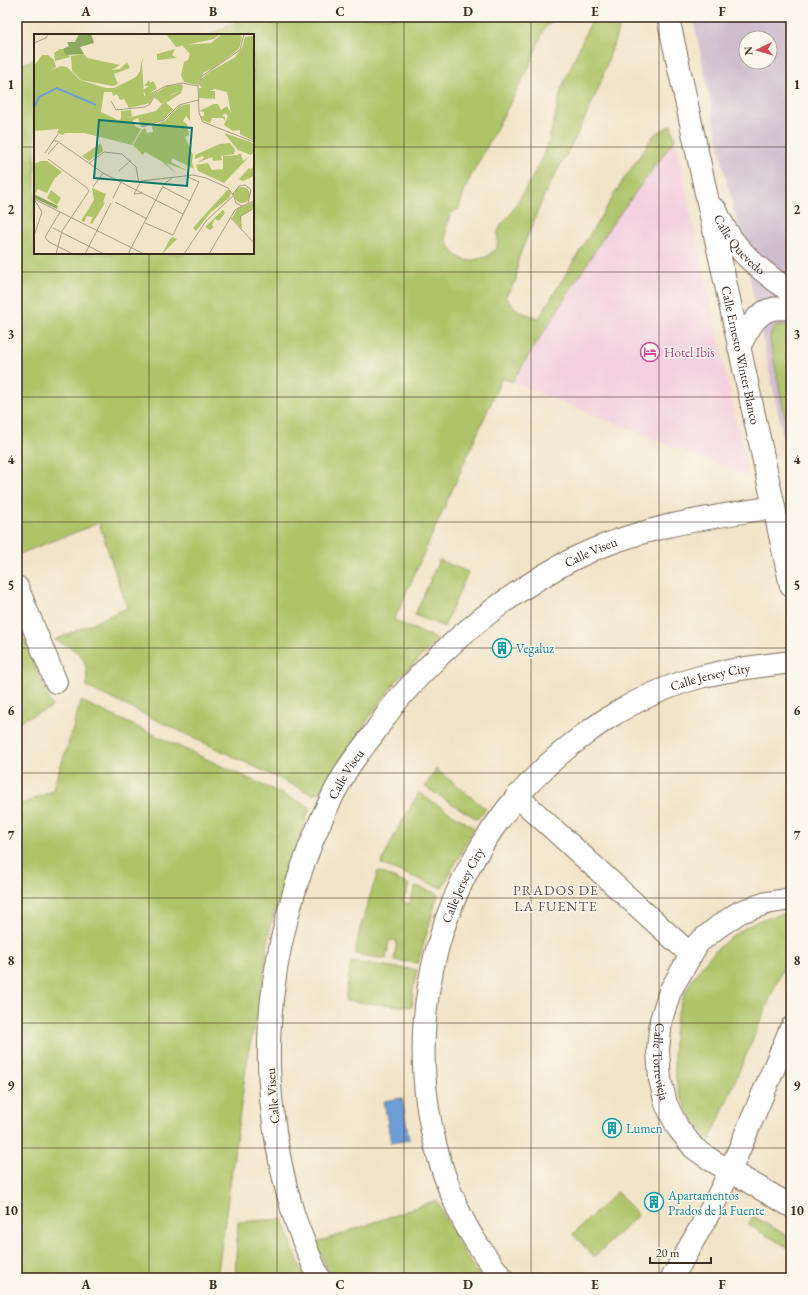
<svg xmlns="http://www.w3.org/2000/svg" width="808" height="1295" font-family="'EB Garamond',serif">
<rect width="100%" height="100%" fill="#fbf7ec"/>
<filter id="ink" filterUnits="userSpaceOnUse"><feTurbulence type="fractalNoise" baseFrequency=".025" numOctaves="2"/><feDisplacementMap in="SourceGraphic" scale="8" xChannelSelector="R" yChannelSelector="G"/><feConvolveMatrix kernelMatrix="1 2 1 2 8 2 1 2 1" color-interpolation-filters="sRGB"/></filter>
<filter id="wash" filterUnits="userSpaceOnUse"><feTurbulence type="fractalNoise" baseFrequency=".012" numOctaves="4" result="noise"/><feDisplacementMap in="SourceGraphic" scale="16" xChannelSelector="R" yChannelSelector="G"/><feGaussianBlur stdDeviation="0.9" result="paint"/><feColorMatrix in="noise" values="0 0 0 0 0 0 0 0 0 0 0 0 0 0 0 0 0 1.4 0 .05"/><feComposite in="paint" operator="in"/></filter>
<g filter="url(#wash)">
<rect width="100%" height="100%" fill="#f2e4c8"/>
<path fill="#f3cfdf" d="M675 139 748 477 512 382 612 224Z"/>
<path fill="#cfbdce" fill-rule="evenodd" d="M693 17H791V473L741 237 724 170ZM746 38H770V62H746Z"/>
<path fill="#afc469" stroke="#757744" d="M244 17H557L544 29 528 69 467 184 459 208 451 213 446 226V241L453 252 460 258 469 261 486 257 497 248 498 231 502 224 510 215 532 178 549 141 562 87 588 28 595 17H621L620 25 599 87 579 131 546 191 518 259 516 280 505 297C516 311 521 313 539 318L622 182 654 135 671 125 675 139 612 224 512 382 502 378 394 620 438 640 397 680 365 724 319 793 312 794 87 687C87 655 83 653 55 640L127 608 99 523 19 554 17 549V66L35 59V253H253V35H210Z
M783 325 791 327V424L786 422 770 340C770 331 775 326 783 325Z
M439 560 468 572 444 627 415 615Z
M17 622 52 707 17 722Z
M81 701 310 807 270 926 261 999 248 1054 217 1278H17V806L52 791 68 745Z
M436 769 486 809 477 819 425 787Z
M419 793C437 806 456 815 474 828L442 888 381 864 397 830Z
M378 871 409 885 403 902 409 904 416 886 438 894 418 963 394 960 397 941 389 940 386 959 355 954 360 928Z
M786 913H791V949L710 1140C699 1127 688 1114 681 1097 676 1084 674 1070 674 1056 673 1043 674 1028 677 1016 687 974 721 938 760 920 768 917 778 915 786 913Z
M351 962 417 970 413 991 412 1007 345 1001Z
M617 1192 638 1215 594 1257 573 1234Z
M437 1200C447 1224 465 1257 481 1278H331L316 1243Z
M753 1216 791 1238V1249L748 1225Z
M283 1219 301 1270 306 1278H235L238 1222Z"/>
<path fill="#6d9ed7" stroke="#54647a" d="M402 1098 409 1140 391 1143 384 1101Z"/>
</g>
<g filter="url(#ink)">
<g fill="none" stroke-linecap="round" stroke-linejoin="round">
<defs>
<g id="street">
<path id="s1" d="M668 17 791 586"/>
<path id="s2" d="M716 210C719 217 722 224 726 230 741 256 767 275 791 292"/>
<path d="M739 347C746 334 754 315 769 310 775 308 784 308 791 309"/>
<path d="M17 587 56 682"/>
<path d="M517 796 691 955"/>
<path id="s3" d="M791 899 767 903 740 912 719 926 698 943 670 991 661 1020 658 1050 660 1079 666 1104 678 1128 694 1148 711 1160 791 1206"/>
<path id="s4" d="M319 1278C309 1255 299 1233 292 1209 280 1169 273 1126 270 1085 267 1046 270 1007 276 969 288 900 311 832 346 771 354 758 365 745 374 733 383 720 392 706 402 695 449 640 511 591 575 558 638 527 705 518 774 507"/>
<path id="s5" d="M502 1278C485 1256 468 1233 457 1207 382 1040 437 842 584 735 592 729 600 723 608 718 634 701 670 685 700 677 730 669 760 666 791 662"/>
<path d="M672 1278 714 1204 730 1171 791 1028"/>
</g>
</defs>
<use href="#street" stroke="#7b6b5a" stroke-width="24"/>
<use href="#street" stroke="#fff" stroke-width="22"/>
</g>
</g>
<path fill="none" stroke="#3b2a1e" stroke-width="1" stroke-opacity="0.55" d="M149 17V35M277 17V1278M404 17V1278M531 17V1278M659 17V1278M17 147H35M253 147H791M149 253V1278M17 272H791M17 397H791M17 522H791M17 648H791M17 773H791M17 898H791M17 1023H791M17 1148H791"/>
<defs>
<symbol id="hotel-ring" viewBox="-11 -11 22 22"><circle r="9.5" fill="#fbf7ec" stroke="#d1479c" stroke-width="1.5"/><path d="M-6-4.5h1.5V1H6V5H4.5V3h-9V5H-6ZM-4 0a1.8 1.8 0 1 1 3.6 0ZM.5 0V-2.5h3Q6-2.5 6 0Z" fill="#d1479c"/></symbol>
<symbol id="building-ring" viewBox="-11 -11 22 22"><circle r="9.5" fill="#fbf7ec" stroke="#0f9aa8" stroke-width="1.5"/><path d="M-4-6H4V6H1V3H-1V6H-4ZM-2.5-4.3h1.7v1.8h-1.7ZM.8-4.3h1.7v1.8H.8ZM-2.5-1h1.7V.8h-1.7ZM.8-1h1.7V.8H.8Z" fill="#0f9aa8"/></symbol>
</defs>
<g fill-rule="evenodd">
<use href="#hotel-ring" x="639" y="341" width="22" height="22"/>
<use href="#building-ring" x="491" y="637" width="22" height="22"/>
<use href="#building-ring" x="601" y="1117" width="22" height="22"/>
<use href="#building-ring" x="643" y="1191" width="22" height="22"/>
</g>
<g text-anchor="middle" stroke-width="3" stroke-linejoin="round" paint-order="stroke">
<g font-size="13" fill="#3b2a1e" stroke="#fbf7ec">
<text dy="5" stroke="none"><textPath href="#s2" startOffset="42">Calle Quevedo</textPath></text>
<text dy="5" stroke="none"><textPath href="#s1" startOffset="346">Calle Ernesto Winter Blanco</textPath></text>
<text dy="5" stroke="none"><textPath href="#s4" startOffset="861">Calle Viseu</textPath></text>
<text dy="5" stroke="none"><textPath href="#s5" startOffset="753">Calle Jersey City</textPath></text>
<text dy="5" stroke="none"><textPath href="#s4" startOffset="525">Calle Viseu</textPath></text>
<text dy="5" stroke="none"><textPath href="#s5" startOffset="417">Calle Jersey City</textPath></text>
<text dy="5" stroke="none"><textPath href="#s3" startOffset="233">Calle Torrevieja</textPath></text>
<text transform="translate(272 1096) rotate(-95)" y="5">Calle Viseu</text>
</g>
<g font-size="13" fill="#b23c85" stroke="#fbf7ec" text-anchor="start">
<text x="664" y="357">Hotel Ibis</text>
</g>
<g font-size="13" fill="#0d838f" stroke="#fbf7ec" text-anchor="start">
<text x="516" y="653">Vegaluz</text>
<text x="626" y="1133">Lumen</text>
<text x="668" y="1200">Apartamentos<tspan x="668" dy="15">Prados de la Fuente</tspan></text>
</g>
<g font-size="14" letter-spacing="1" fill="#6a4f57" stroke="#fbf7ec">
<text x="556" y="895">PRADOS DE<tspan x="556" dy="16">LA FUENTE</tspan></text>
</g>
</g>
<g transform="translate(34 34)">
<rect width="220" height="220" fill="#f2e4c8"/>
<path d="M132 0H186L180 5 142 13ZM188 0H206L208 4 205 15 180 34 170 38 163 51 150 48 147 41 150 28 154 26 156 20 148 11 177 9ZM220 2V107L206 100V96L199 97 190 91 194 82 191 79 188 82 191 83V87L189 84H178L176 89 170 87 166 82H170V78L165 77 180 70H184L187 76 193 72 197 79 193 58 181 55 175 57H181V65L165 64V54H168L165 50 167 45 175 38 200 24 208 14 211 3ZM26 15H29L36 23 21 27 20 19ZM141 15 138 21 143 24 123 26V20ZM50 20 53 24 86 31 78 36 86 35 93 28 96 34 80 40 84 50 79 52 47 46 38 37 37 22ZM8 21H14L20 26 22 33 16 37 27 32 33 33 46 46 72 54H80L102 43 106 37 107 29 110 23 108 29 110 62 123 56 116 69 95 74 90 65 86 66 83 60 79 62 78 58H70L67 78 84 86 122 77 136 62 146 57 138 60 128 70 120 63 125 57 133 52 148 50 149 53 147 59 132 69 139 75 129 86 107 93 104 84 99 86 101 92 107 95 98 111 50 99H31L29 101 23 99 25 95 0 97V32ZM115 46 116 49 119 47 123 54 112 62 109 56 115 52H110ZM156 70V87L152 82 149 87 153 90 155 101 151 103 159 121 158 128 160 135 138 124 137 128 154 137 132 129 144 141 127 127 111 118 109 121 99 111 108 96 111 94 113 99 119 98 118 92 132 86 145 72ZM97 76 98 82 87 86V77ZM190 99 217 108 220 111V118L217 121 204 116ZM67 109 69 117 55 127 48 122ZM196 109 201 115 200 120 187 122 188 126 179 127 178 123 163 129 170 124 169 122 161 125V121L186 110ZM204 120H207L209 127 215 123 190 149 164 137 162 131 174 129 178 136 189 135V122L204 121 205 131ZM7 127H13L28 138 21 144 13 159 4 155 1 160 0 130ZM220 132V142L209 147 205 145 215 134 217 135ZM200 161a8 8 0 1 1 16 0a8 8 0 1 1-16 0ZM58 154 72 160 69 168 71 169 58 190 56 189 59 183 53 182 50 188 47 187 60 166ZM194 155 197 159 195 164 176 179 162 197 159 194ZM17 156 27 164 23 171 13 164ZM220 168V175L207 182 208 195 198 184 204 174ZM189 176 191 179 185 187 181 185 178 191 180 193 176 196 171 193ZM139 203 143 205 128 220 136 205Z" fill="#afc469"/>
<path d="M45 0H57L60 9 46 13 50 20 32 21 29 15 35 12 33 8H41ZM0 160 24 172 23 175 0 164Z" fill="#8baa5d"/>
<path fill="none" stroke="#6d9ed7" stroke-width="2" d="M0 74 5 63 23 54 62 71"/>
<path fill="none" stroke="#a99a84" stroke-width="1" d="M210 0 206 16 168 42 164 52 165 79 169 88 220 108M0 9 12 4 14 0M77 67 82 76 111 73 116 70 124 56 132 52 148 49 164 52M108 93 130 86 145 71 164 66M19 107H23L69 139 149 180M11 119 24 100M14 120 24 109M14 125 52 153 55 157 28 197 22 220M55 129 70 118 88 120 102 133 105 149M85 137 97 126M59 153 69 139M129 153 156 167M108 159 100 160 107 147 159 141 172 144 194 154 199 161M79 164 87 148M0 165 110 220M81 168 113 185M214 169 217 156 211 151 205 152 199 160 202 169 208 172 220 167M26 178 11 203 15 208 39 220M197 184 220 209M206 187 207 182 217 176M111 189 139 201 165 148 154 143M19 194 70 220M0 202 8 178 0 165M51 220 77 169M94 220 130 150 138 144M150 220 172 187 199 162M175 220 201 176 208 172"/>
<path fill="#0f766e" fill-opacity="0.15" stroke="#0f766e" stroke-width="2" d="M65 86 158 94 153 152 60 144Z"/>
<rect width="220" height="220" fill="none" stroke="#3b2a1e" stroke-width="2"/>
</g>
<rect width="808" height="1295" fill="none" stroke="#fbf7ec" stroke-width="44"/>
<g transform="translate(758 50) rotate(265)"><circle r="19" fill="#fbf7ec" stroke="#aea59a"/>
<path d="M0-3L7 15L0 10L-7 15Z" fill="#d1495b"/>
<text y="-6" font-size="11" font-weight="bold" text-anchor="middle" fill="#3b2a1e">N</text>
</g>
<path d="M650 1257v6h61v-6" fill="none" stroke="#3b2a1e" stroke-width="2"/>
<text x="656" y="1257" font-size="12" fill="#3b2a1e" stroke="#fbf7ec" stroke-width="3" paint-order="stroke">20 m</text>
<rect x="22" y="22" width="764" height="1251" fill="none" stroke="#3b2a1e" stroke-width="1.5"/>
<g font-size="13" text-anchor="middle" font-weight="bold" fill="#3b2a1e">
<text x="86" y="16">A</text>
<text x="213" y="16">B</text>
<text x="340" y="16">C</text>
<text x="468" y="16">D</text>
<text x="595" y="16">E</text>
<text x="722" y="16">F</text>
<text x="11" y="89">1</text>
<text x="797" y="89">1</text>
<text x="11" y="214">2</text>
<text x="797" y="214">2</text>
<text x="11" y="339">3</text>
<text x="797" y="339">3</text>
<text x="11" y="464">4</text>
<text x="797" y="464">4</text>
<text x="11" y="590">5</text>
<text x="797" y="590">5</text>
<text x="11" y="715">6</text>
<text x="797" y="715">6</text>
<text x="11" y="840">7</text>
<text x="797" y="840">7</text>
<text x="11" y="965">8</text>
<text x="797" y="965">8</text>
<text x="11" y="1090">9</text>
<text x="797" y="1090">9</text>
<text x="11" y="1215">10</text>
<text x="797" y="1215">10</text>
<text x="86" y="1289">A</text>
<text x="213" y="1289">B</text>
<text x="340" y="1289">C</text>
<text x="468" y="1289">D</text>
<text x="595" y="1289">E</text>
<text x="722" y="1289">F</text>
</g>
</svg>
